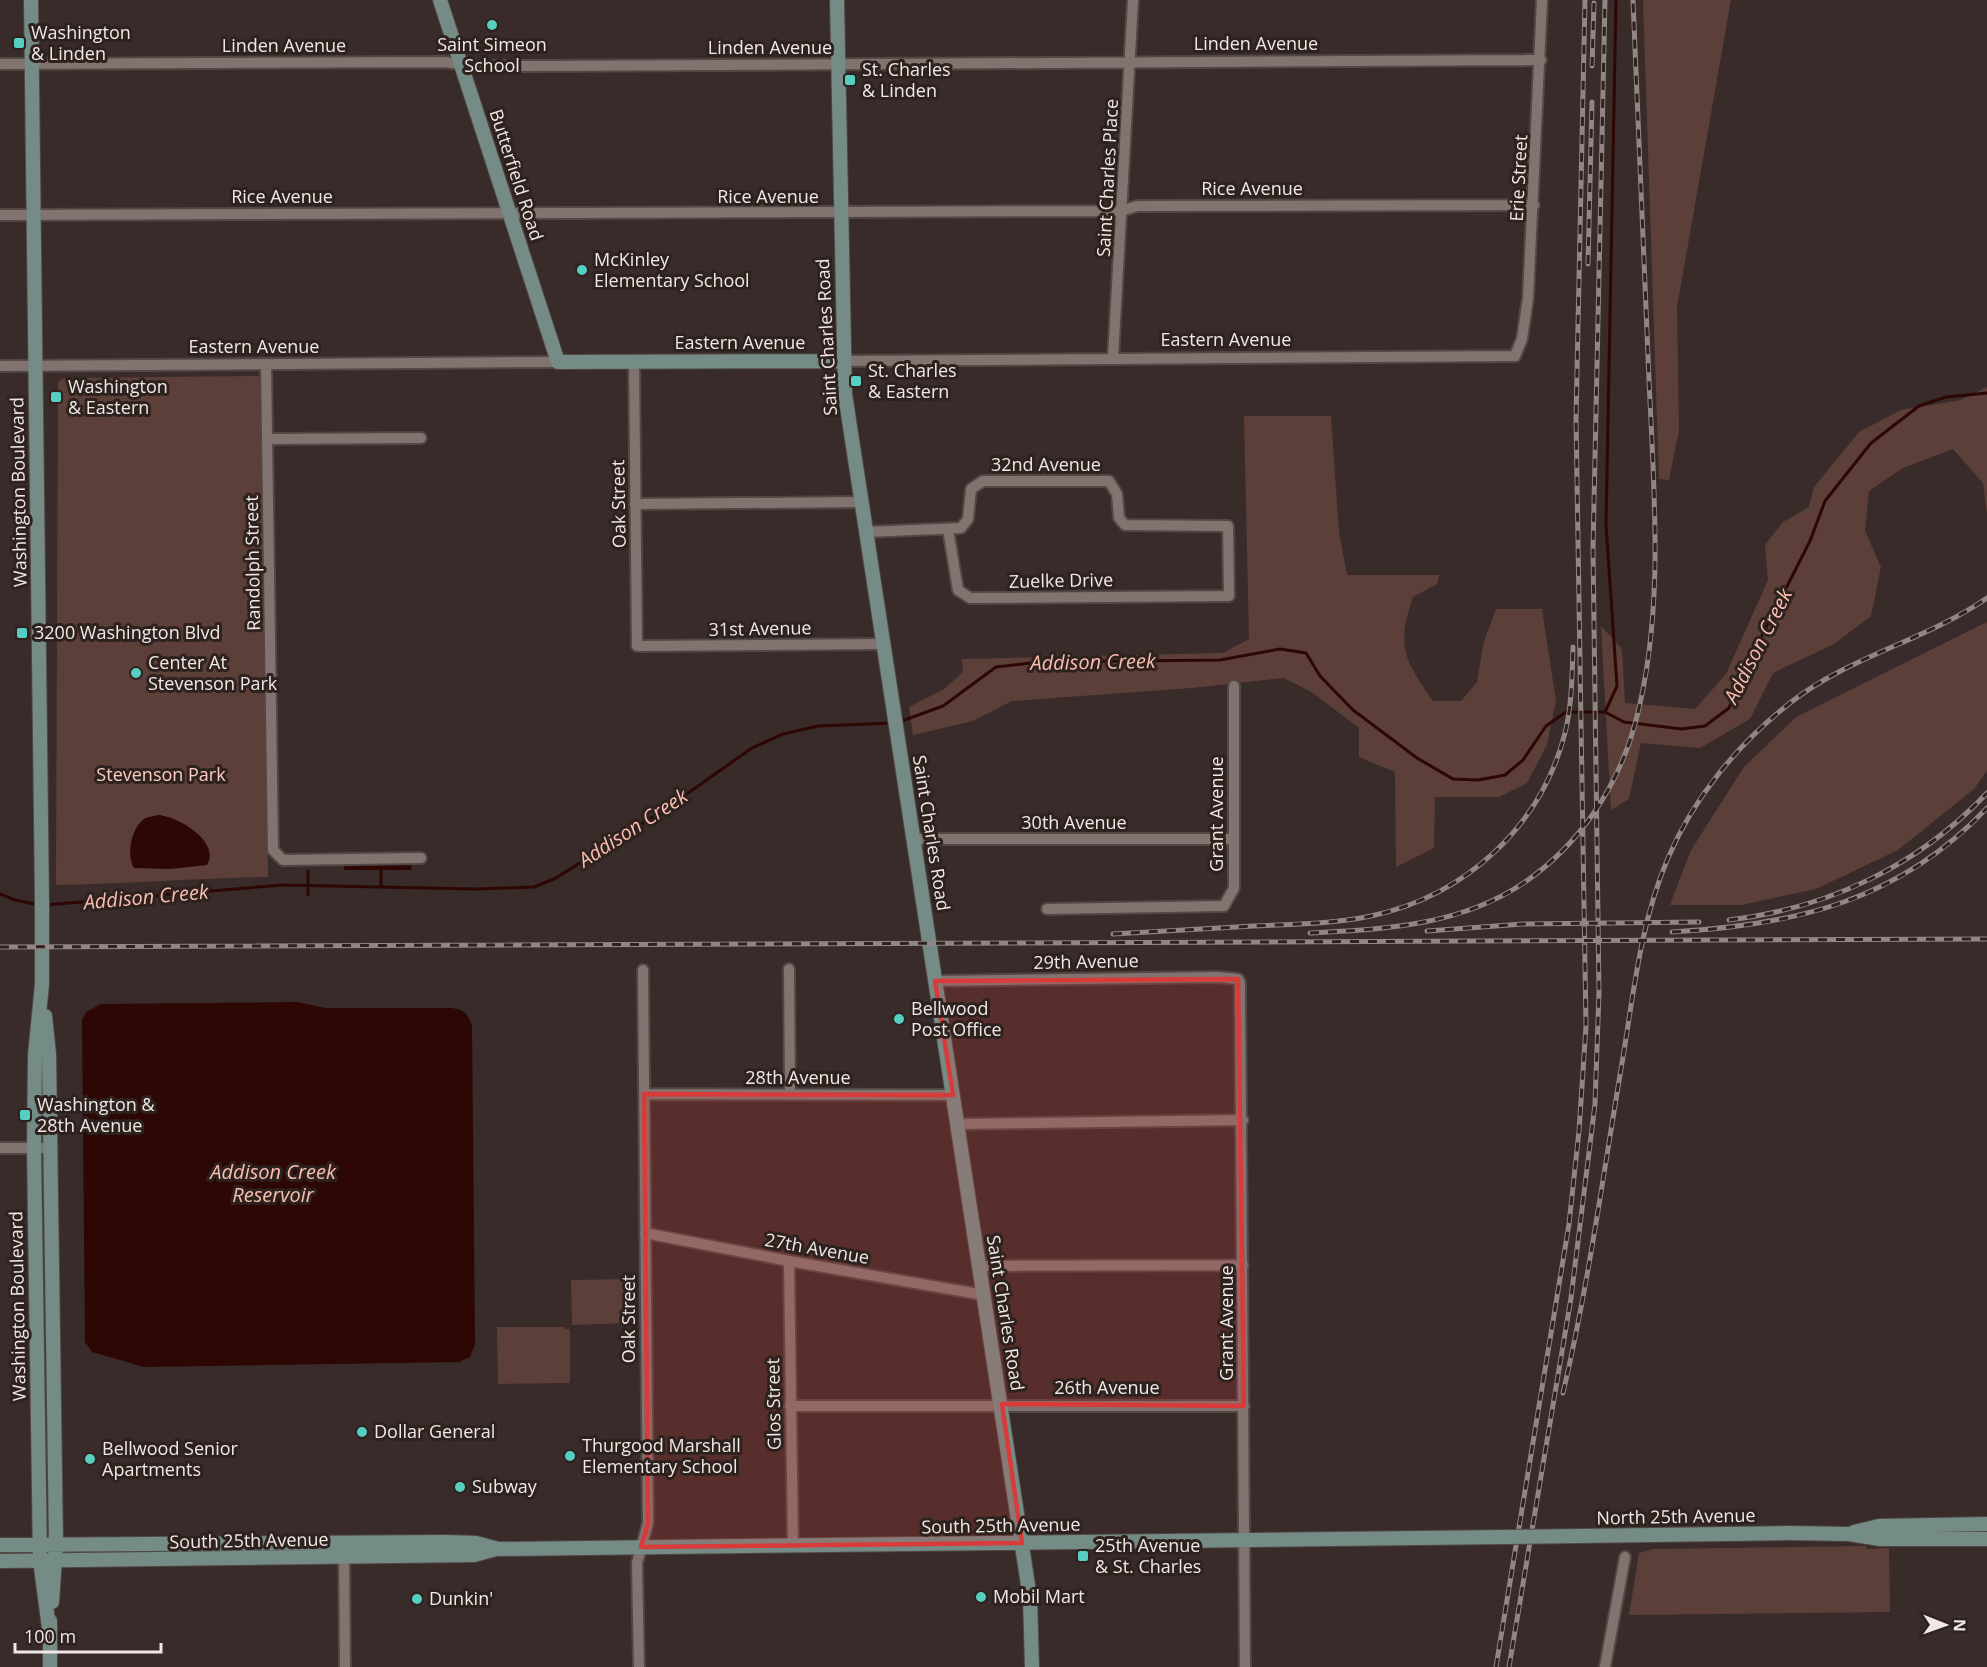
<svg xmlns="http://www.w3.org/2000/svg" width="1987" height="1667" font-family="'Open Sans',sans-serif">
<rect width="100%" height="100%" fill="#382b29"/>
<path fill="#5d3f39" d="M1643 0H1731L1677 307 1679 430 1669 480 1659 479Z
M262 376 268 877C197 878 127 884 56 885L58 382 63 378Z
M1987 387V514L1983 483 1953 449 1903 468 1869 491 1865 531 1881 567 1871 616 1834 644 1773 673 1750 719 1700 748 1641 743 1629 799 1611 810 1601 626 1622 649 1625 703 1695 709 1726 674 1768 580 1765 545 1783 522 1809 507 1814 487 1859 432 1901 410 1961 400Z
M1244 416H1331L1339 532 1347 575H1439L1437 584 1413 597C1396 647 1404 659 1433 701H1461L1477 682 1484 641 1496 609H1542L1556 701 1547 745 1527 783 1499 797H1435L1434 848 1396 867 1395 772 1359 757V728L1313 693 1284 678 1192 688 1012 701 973 721 913 735 909 707 944 689 963 672 962 659 1223 653 1249 639Z
M1987 622V771L1974 789 1898 850 1816 889 1741 905H1670L1691 850 1744 767 1796 717Z
M629 1279 630 1323 572 1325 571 1280Z
M497 1327H565V1329H570V1383L498 1384Z
M1866 1546V1549L1889 1548 1890 1612 1629 1615 1639 1553 1652 1549Z"/>
<path fill="#2c0703" d="M158 815C177 816 221 841 207 865L170 869 134 868C126 855 131 828 144 819 147 817 154 816 158 815Z
M344 863H412L411 870H344Z
M297 1002 326 1008H451C464 1009 468 1014 472 1026L475 1344 470 1357 459 1362 144 1367 92 1352 85 1342 82 1020 86 1012 101 1004Z"/>
<g fill="none" stroke-linecap="round" stroke-linejoin="round">
<path stroke="#2c0703" stroke-width="3" d="M1605 712 1617 686 1606 525 1616 0
M899 722 943 706 996 667 1039 662 1220 660 1280 649 1306 653 1320 676 1353 710 1417 758 1453 779 1478 780 1505 775 1523 760 1546 726 1566 712H1605L1624 722 1682 729 1705 726 1729 708 1749 661 1810 541 1825 501 1871 443 1919 406 1946 397 1987 393
M381 867V886
M0 894 15 900 39 905
M308 895V871
M45 905 282 885 476 889 534 887 556 878 664 810 752 748 783 734 818 726 893 723"/>
<defs>
<path id="street" d="M0 64 444 62 476 66H536L1541 60
M0 215 1121 211 1137 206 1534 205
M1113 358 1133 0
M843 361 1515 356 1522 339 1528 298 1542 0
M634 362 637 646 884 644
M0 366 558 362
M266 366 273 850 283 860 421 858
M267 439 421 438
M635 504 862 502
M866 532 961 528 968 519 971 489 983 481H1109L1117 494 1119 518 1125 525 1228 526 1229 596 970 598 958 590 948 529
M914 839H1234
M1047 909 1224 906 1234 888V686
M789 969 790 1094
M935 981 1219 977 1238 979 1240 983 1245 1667
M644 1094 953 1095
M957 1124 1243 1120
M0 1148H52
M645 1233 789 1261 984 1295
M789 1261 793 1546
M980 1266 1243 1265
M790 1406H1244
M344 1550 345 1667
M639 1667 637 1563 648 1523 643 970
M1605 1667 1625 1557"/>
<path id="secondary" d="M31 0 42 901V984L35 1055 34 1148 40 1560 49 1628
M440 0 558 362 843 361
M837 0 845 394 1030 1598 1032 1667
M45 1016 49 1054 56 1544 52 1602
M1854 1532 1879 1526 1987 1524
M1789 1533 1849 1534 1880 1539H1987
M0 1545 444 1542 476 1543 498 1549 1504 1537
M0 1561 474 1555 496 1549
M50 1667V1621"/>
</defs>
<use href="#street" stroke="#514744" stroke-width="14"/>
<use href="#secondary" stroke="#514744" stroke-width="16"/>
<use href="#street" stroke="#827370" stroke-width="10"/>
<use href="#secondary" stroke="#748b86" stroke-width="14"/>
<defs>
<path id="rail" d="M1592 66 1594 3
M1588 264 1592 102
M1729 920C1829 908 1918 866 1987 793
M1427 931 1523 924 1699 922
M1672 932C1796 925 1899 901 1987 808
M1310 933C1385 929 1461 926 1525 882 1579 845 1618 787 1635 724 1665 613 1654 493 1649 380 1644 253 1638 127 1633 0
M1113 934C1159 931 1206 929 1253 926 1292 924 1332 924 1371 916 1465 896 1541 827 1565 733 1572 705 1572 676 1573 647
M0 947 1987 939
M1563 1393C1589 1282 1604 1169 1623 1057 1634 990 1641 921 1668 858 1694 797 1738 744 1790 703 1849 656 1925 641 1987 598
M1496 1667 1569 1224 1579 1131 1586 1026 1576 419 1585 0
M1509 1667 1571 1298 1595 1104 1599 993 1593 549 1605 0"/>
</defs>
<use href="#rail" stroke="#918684" stroke-width="5"/>
<use href="#rail" stroke="#2e221f" stroke-width="3" stroke-dasharray="9" stroke-linecap="butt"/>
<defs>
<path id="secondary-bridge" d="M1504 1537 1789 1533"/>
</defs>
<use href="#secondary-bridge" stroke="#514744" stroke-width="16" stroke-linecap="butt"/>
<use href="#secondary-bridge" stroke="#748b86" stroke-width="14"/>
</g>
<path fill="#d93b3b" fill-opacity="0.2" stroke="#d93b3b" stroke-width="4.5" stroke-linejoin="round" d="M1238 979 1244 1406 1002 1404 1022 1543 641 1547 648 1523 644 1094 953 1095 935 981Z"/>
<g fill="#57cec2" stroke="#2e221f" stroke-width="2">
<circle cx="492" cy="25" r="6"/>
<rect x="13" y="37" width="12" height="12" rx="3"/>
<rect x="844" y="74" width="12" height="12" rx="3"/>
<circle cx="582" cy="270" r="6"/>
<rect x="850" y="375" width="12" height="12" rx="3"/>
<rect x="50" y="391" width="12" height="12" rx="3"/>
<rect x="16" y="627" width="12" height="12" rx="3"/>
<circle cx="136" cy="673" r="6"/>
<circle cx="899" cy="1019" r="6"/>
<rect x="19" y="1109" width="12" height="12" rx="3"/>
<circle cx="362" cy="1432" r="6"/>
<circle cx="570" cy="1456" r="6"/>
<circle cx="90" cy="1459" r="6"/>
<circle cx="460" cy="1487" r="6"/>
<rect x="1077" y="1550" width="12" height="12" rx="3"/>
<circle cx="981" cy="1597" r="6"/>
<circle cx="417" cy="1599" r="6"/>
</g>
<g text-anchor="middle" stroke-width="6" stroke-linejoin="round" paint-order="stroke">
<g font-size="18" fill="#f0e8e6" stroke="#2e221f" text-anchor="start">
<text x="31" y="39">Washington<tspan x="31" dy="21">&amp; Linden</tspan></text>
<text x="492" y="51" text-anchor="middle">Saint Simeon<tspan x="492" dy="21">School</tspan></text>
<text x="862" y="76">St. Charles<tspan x="862" dy="21">&amp; Linden</tspan></text>
<text x="594" y="266">McKinley<tspan x="594" dy="21">Elementary School</tspan></text>
<text x="868" y="377">St. Charles<tspan x="868" dy="21">&amp; Eastern</tspan></text>
<text x="68" y="393">Washington<tspan x="68" dy="21">&amp; Eastern</tspan></text>
<text x="34" y="639">3200 Washington Blvd</text>
<text x="148" y="669">Center At<tspan x="148" dy="21">Stevenson Park</tspan></text>
<text x="911" y="1015">Bellwood<tspan x="911" dy="21">Post Office</tspan></text>
<text x="37" y="1111">Washington &amp;<tspan x="37" dy="21">28th Avenue</tspan></text>
<text x="374" y="1438">Dollar General</text>
<text x="582" y="1452">Thurgood Marshall<tspan x="582" dy="21">Elementary School</tspan></text>
<text x="102" y="1455">Bellwood Senior<tspan x="102" dy="21">Apartments</tspan></text>
<text x="472" y="1493">Subway</text>
<text x="1095" y="1552">25th Avenue<tspan x="1095" dy="21">&amp; St. Charles</tspan></text>
<text x="993" y="1603">Mobil Mart</text>
<text x="429" y="1605">Dunkin'</text>
</g>
<g font-size="18" fill="#f0e8e6" stroke="#2e221f">
<text x="1256" y="50">Linden Avenue</text>
<text x="284" y="52">Linden Avenue</text>
<text x="770" y="54">Linden Avenue</text>
<text transform="translate(516 175) rotate(72)" y="6">Butterfield Road</text>
<text transform="translate(1108 178) rotate(-87)" y="6">Saint Charles Place</text>
<text transform="translate(1519 178) rotate(-87)" y="6">Erie Street</text>
<text x="1252" y="195">Rice Avenue</text>
<text x="282" y="203">Rice Avenue</text>
<text x="768" y="203">Rice Avenue</text>
<text transform="translate(827 337) rotate(-93)" y="6">Saint Charles Road</text>
<text x="1226" y="346">Eastern Avenue</text>
<text x="740" y="349">Eastern Avenue</text>
<text x="254" y="353">Eastern Avenue</text>
<text x="1046" y="471">32nd Avenue</text>
<text transform="translate(19 492) rotate(-91)" y="6">Washington Boulevard</text>
<text transform="translate(619 504) rotate(-91)" y="6">Oak Street</text>
<text transform="translate(253 563) rotate(-91)" y="6">Randolph Street</text>
<text transform="translate(1061 581) rotate(-1)" y="6">Zuelke Drive</text>
<text transform="translate(760 629) rotate(-1)" y="6">31st Avenue</text>
<text transform="translate(1217 814) rotate(-90)" y="6">Grant Avenue</text>
<text x="1074" y="829">30th Avenue</text>
<text transform="translate(931 833) rotate(81)" y="6">Saint Charles Road</text>
<text transform="translate(1086 962) rotate(-1)" y="6">29th Avenue</text>
<text x="798" y="1084">28th Avenue</text>
<text transform="translate(817 1249) rotate(10)" y="6">27th Avenue</text>
<text transform="translate(18 1306) rotate(-91)" y="6">Washington Boulevard</text>
<text transform="translate(1005 1313) rotate(81)" y="6">Saint Charles Road</text>
<text transform="translate(629 1319) rotate(-90)" y="6">Oak Street</text>
<text transform="translate(1227 1323) rotate(-90)" y="6">Grant Avenue</text>
<text x="1107" y="1394">26th Avenue</text>
<text transform="translate(774 1404) rotate(-91)" y="6">Glos Street</text>
<text transform="translate(1676 1517) rotate(-1)" y="6">North 25th Avenue</text>
<text transform="translate(1001 1526) rotate(-1)" y="6">South 25th Avenue</text>
<text transform="translate(249 1541) rotate(-1)" y="6">South 25th Avenue</text>
</g>
<g font-size="18" fill="#fbcbc1" stroke="#2e221f">
<text x="161" y="781">Stevenson Park</text>
</g>
<g font-size="20" font-style="italic" fill="#fbbdaf" stroke="#2e221f">
<text transform="translate(1758 646) rotate(-63)" y="7">Addison Creek</text>
<text transform="translate(1093 662) rotate(-1)" y="7">Addison Creek</text>
<text transform="translate(633 828) rotate(-33)" y="7">Addison Creek</text>
<text transform="translate(146 897) rotate(-5)" y="7">Addison Creek</text>
<text x="273" y="1179">Addison Creek<tspan x="273" dy="23">Reservoir</tspan></text>
</g>
</g>
<g transform="translate(1945 1625) rotate(91)" stroke="#2e221f" stroke-width="4.5" paint-order="stroke">
<path d="M0-4.5L10 22L0 15L-10 22Z" fill="#f0e8e6"/>
<text y="-9" font-size="16" font-weight="bold" text-anchor="middle" fill="#f0e8e6">N</text>
</g>
<path d="M15 1643v9h146v-9" fill="none" stroke="#f0e8e6" stroke-width="3"/>
<text x="24" y="1643" font-size="18" fill="#f0e8e6" stroke="#2e221f" stroke-width="4.5" paint-order="stroke">100 m</text>
</svg>
